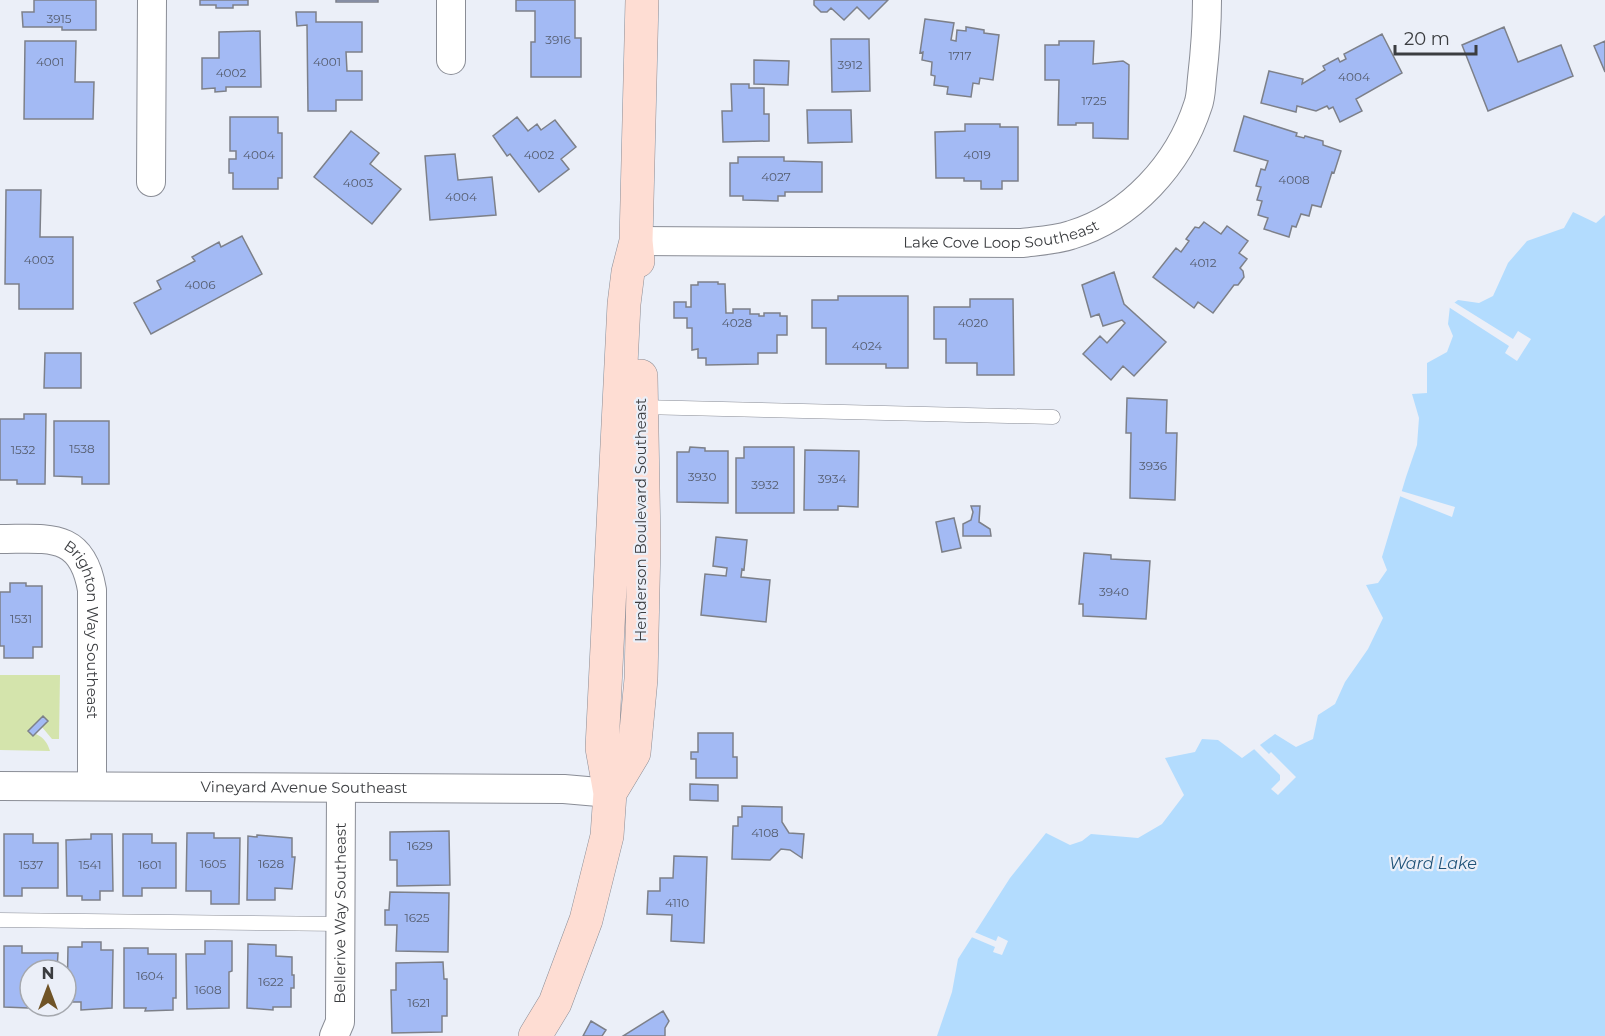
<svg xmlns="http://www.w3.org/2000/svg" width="1605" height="1036" font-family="Montserrat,sans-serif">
<rect width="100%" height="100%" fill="#ebeff8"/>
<path fill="#d4e4ac" d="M0 675H60L59 739H52L42 727 48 721 29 731 33 736 36 734C44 738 47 742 50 751L0 750Z"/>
<path fill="#b3dcfe" d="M1573 212 1596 223 1605 215V1036H937L952 992 958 959 1010 878 1046 833 1070 845 1082 841 1091 834 1138 838 1162 824 1184 795 1165 758 1195 752 1202 739 1218 740 1242 758 1275 734 1296 747 1313 739 1318 715 1335 704 1345 682 1368 649 1383 618 1366 585 1378 583 1387 570 1382 557 1406 477 1417 445 1419 418 1412 394 1427 393V363L1447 352 1453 336 1448 324 1450 306 1458 300 1479 303 1493 296 1508 263 1527 241 1564 228Z"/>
<path fill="#ebeff8" d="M1452 301 1513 339 1518 331 1531 339 1517 361 1505 353 1509 346 1447 306Z
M1398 490 1455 507 1452 517 1397 495Z
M1258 743 1269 754 1271 752 1296 777 1278 795 1271 789 1280 780V775L1252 747Z
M972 931 996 941 998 936 1008 941 1002 955 993 952 995 947 969 936Z"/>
<path fill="#a3baf4" stroke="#7d8089" stroke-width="1.5" d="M34 0H96V30H62V27H23L22 12H34Z
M200 0H248V5H233V8H216V5H200Z
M336 0H378V2H336Z
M516 0H575V38H581V77H531V42H535V11H516Z
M814 0H888L869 19 857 7 844 20 831 8 827 12H821L814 5Z
M296 12H316V22H362V52H346L347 71H362V100H336V111H308L307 25 297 26Z
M925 19 954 23 951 40 956 41 957 30 966 31V27L984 30V33L999 35 993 80 980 78 979 84 973 83 971 97 947 94 948 87 934 85 935 76 931 75 932 62 922 60 923 52 920 53Z
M1504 27 1518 62 1561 45 1573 76 1488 111 1462 45Z
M260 31 261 87H226V91L215 92V88L202 89V58H219V32Z
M1382 34 1402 73 1356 99 1362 111 1340 122 1333 107 1329 109 1327 106 1316 111 1297 106 1296 112 1261 103 1269 71 1303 79 1302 84 1325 70 1323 66 1338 58 1340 62 1346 59 1344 54Z
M831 39H869L870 91 832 92Z
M25 41H76L75 82H94L93 119H24Z
M1059 41H1094L1093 64 1123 61 1129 65 1128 139 1093 138V123H1076V125H1058L1059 80H1045V45H1059Z
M1605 41V72L1594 46Z
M754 60 789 61 788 85 754 84Z
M731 84H749V88H764V114H769V141L723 142 722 111H732Z
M807 110H851L852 142 808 143Z
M1244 116 1297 133 1296 136 1304 138 1305 136 1323 141V145L1341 151 1334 173 1332 172 1321 207 1312 205 1309 216 1301 214 1296 227 1292 226 1289 237 1264 229 1268 218 1258 215 1262 201 1257 200 1261 187 1256 186 1261 169 1265 170 1268 161 1234 151Z
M230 117H278V133H282V178H278V189H233V173H229V159H236V151H230Z
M517 117 528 131 537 124 541 130 555 120 576 147 561 159 569 169 539 192 510 154 507 156 493 136Z
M965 124H1000V127H1018V181H1002V189H981V181H964V178H936L935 132 965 131Z
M351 131 379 153 370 164 401 189 372 224 314 177Z
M455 154 458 180 492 177 496 215 430 220 425 156Z
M738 157H784V161L822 162V192H785V196H778V201L743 200V196H730V163H738Z
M6 190H41L40 237H73V309H19V284H5Z
M1204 222 1221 234 1227 226 1248 241 1239 253 1247 259 1240 268 1243 271 1244 277 1238 285H1234L1213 313 1198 302 1194 308 1153 277 1176 248 1181 252 1189 241 1186 239 1195 227 1199 228Z
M242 236 262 274 151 334 134 303 161 289 157 281 195 261 192 257 219 242 221 247Z
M1114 272 1124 304 1166 342 1134 376 1123 366 1111 380 1083 354 1100 336 1107 343 1125 323 1122 320 1103 326 1099 314 1091 317 1082 285Z
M698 282H718V284H725L726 313H733V309H750V314H759V316H764V313H780V316H787V335H777V353H758V364L706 365V358H698V349L692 350V328H687V318H674V302H686V307H691V285H698Z
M838 296H908V368H886V364H826V328H812V300H838Z
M970 299H1013L1014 375H977V363H946V339H934V307H970Z
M45 353H81V388H44Z
M1127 398 1167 400 1166 433H1177L1175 500 1130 498 1131 433H1126Z
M24 414H46L45 484H17V480H0V419H24Z
M54 421H109V484H82V477L54 476Z
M690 447 705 448V451H728V503L677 502V452H689Z
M744 447H794V513H736V458H744Z
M805 450 859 451 858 507 838 506V510H804Z
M971 506H980L979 522 990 529 991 536H963V524L971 520 973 512Z
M954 518 961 548 942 552 936 522Z
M716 537 747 540 744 570 742 569 741 577 770 580 766 622 701 615 705 574 726 576 727 568 713 566Z
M1084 553 1111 555V559L1150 561 1146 619 1083 616V604H1079Z
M10 583H26V586H42V647H33V658H4V646H0V592H10Z
M43 716 48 721 33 736 28 731Z
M698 733H733V757H737V778H696V759H691V752H698Z
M690 784 718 785V801L690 800Z
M742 806 782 807V822L789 833 804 834 802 858 790 850 781 849 770 860 732 859 733 826H738V817H742Z
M449 831 450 885 397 886V860H390V832Z
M187 833H214V838H240L239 904H211V891H186Z
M4 834H33V843H58V888H22V896H4Z
M91 834H112L113 891H100V900H82V896H67L66 840 91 839Z
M123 834H152V843H176V888H142V896H123Z
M257 835 292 838V857H295L292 889 275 888V900H247L248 836 257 837Z
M674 856 707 857 704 943 671 941 672 915 647 914 648 891H660V878H673Z
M390 892 449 893 448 952 396 951 397 925H385V910H389Z
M205 941H232V971L229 972V1008L187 1009 186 954H205Z
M82 942H101V950H113L112 1008 81 1010V1002H67L68 947H82Z
M248 944 276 945V956L292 957V975H294V988H291V1007H273V1010L247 1008Z
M4 946H22V953H58L57 970H30V1006H53V1009L4 1007Z
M124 948H148V954H176V998H173V1010L145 1011 146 1008H124Z
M443 962 444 979H447V1016H442V1032L392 1033 391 990H396V963Z
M663 1011 669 1021 665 1028V1036H623Z
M591 1021 606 1030 602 1036H583Z"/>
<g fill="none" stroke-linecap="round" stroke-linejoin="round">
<defs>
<path id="service" d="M641 407 1053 417
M0 920 341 924"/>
<g id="minor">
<path d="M451 60V0"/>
<path d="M151 182 152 0"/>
<path id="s1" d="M636 241 1022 243C1038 241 1056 240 1071 235 1131 217 1179 164 1198 105 1201 97 1201 87 1202 78 1205 52 1207 26 1207 0"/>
<path id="s2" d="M0 539C48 539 82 531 92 590V786"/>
<path id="s3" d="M0 786 564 789 610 793"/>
<path id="s4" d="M334 1036 340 1022 341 788"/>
</g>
<path id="secondary" d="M638 261 636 241 642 0
M610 793 634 753 641 679 644 544 641 376
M535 1036 555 1003 586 920 607 836 610 793 602 748 624 304 628 272 636 241"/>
</defs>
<use href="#service" stroke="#8a8d96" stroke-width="15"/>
<use href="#minor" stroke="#8a8d96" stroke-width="30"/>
<use href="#secondary" stroke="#8a8d96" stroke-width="34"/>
<use href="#service" stroke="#fff" stroke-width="14"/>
<use href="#minor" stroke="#fff" stroke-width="28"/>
<use href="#secondary" stroke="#feddd3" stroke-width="33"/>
</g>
<g text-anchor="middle" stroke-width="4.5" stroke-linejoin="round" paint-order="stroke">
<g font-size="12" fill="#555c6d">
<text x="59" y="23">3915</text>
<text x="558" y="44">3916</text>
<text x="960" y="60">1717</text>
<text x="50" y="66">4001</text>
<text x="327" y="66">4001</text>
<text x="850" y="69">3912</text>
<text x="231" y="77">4002</text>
<text x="1354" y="81">4004</text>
<text x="1094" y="105">1725</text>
<text x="259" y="159">4004</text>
<text x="539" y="159">4002</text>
<text x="977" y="159">4019</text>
<text x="776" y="181">4027</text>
<text x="1294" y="184">4008</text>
<text x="358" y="187">4003</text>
<text x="461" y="201">4004</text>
<text x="39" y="264">4003</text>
<text x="1203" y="267">4012</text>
<text x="200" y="289">4006</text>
<text x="737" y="327">4028</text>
<text x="973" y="327">4020</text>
<text x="867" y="350">4024</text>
<text x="82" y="453">1538</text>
<text x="23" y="454">1532</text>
<text x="1153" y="470">3936</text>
<text x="702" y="481">3930</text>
<text x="832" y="483">3934</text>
<text x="765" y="489">3932</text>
<text x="1114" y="596">3940</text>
<text x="21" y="623">1531</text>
<text x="765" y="837">4108</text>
<text x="420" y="850">1629</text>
<text x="213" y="868">1605</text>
<text x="271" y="868">1628</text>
<text x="31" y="869">1537</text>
<text x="90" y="869">1541</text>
<text x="150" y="869">1601</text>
<text x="677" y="907">4110</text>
<text x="417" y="922">1625</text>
<text x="150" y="980">1604</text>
<text x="271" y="986">1622</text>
<text x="208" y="994">1608</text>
<text x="419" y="1007">1621</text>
</g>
<g font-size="15" fill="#3b3d40" stroke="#ebeff8">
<text dy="5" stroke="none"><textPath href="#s1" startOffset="366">Lake Cove Loop Southeast</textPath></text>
<text transform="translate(641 520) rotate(-90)" y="5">Henderson Boulevard Southeast</text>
<text dy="5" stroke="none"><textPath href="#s2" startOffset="158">Brighton Way Southeast</textPath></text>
<text dy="5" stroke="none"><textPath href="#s3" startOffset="304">Vineyard Avenue Southeast</textPath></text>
<text dy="5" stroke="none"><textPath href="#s4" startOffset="124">Bellerive Way Southeast</textPath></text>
</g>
<g font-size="16" font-style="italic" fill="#1f5278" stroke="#ebeff8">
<text x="1433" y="869">Ward Lake</text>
</g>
</g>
<g transform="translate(48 988)"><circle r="28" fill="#ebeff8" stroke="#a5a8ae" stroke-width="1.5"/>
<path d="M0-4.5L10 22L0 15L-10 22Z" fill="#705427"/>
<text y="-9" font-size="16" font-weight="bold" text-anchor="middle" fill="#3b3d40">N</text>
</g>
<path d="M1395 45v9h81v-9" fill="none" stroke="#3b3d40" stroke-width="3"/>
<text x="1404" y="45" font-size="18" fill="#3b3d40" stroke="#ebeff8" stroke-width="4.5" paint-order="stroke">20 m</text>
</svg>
